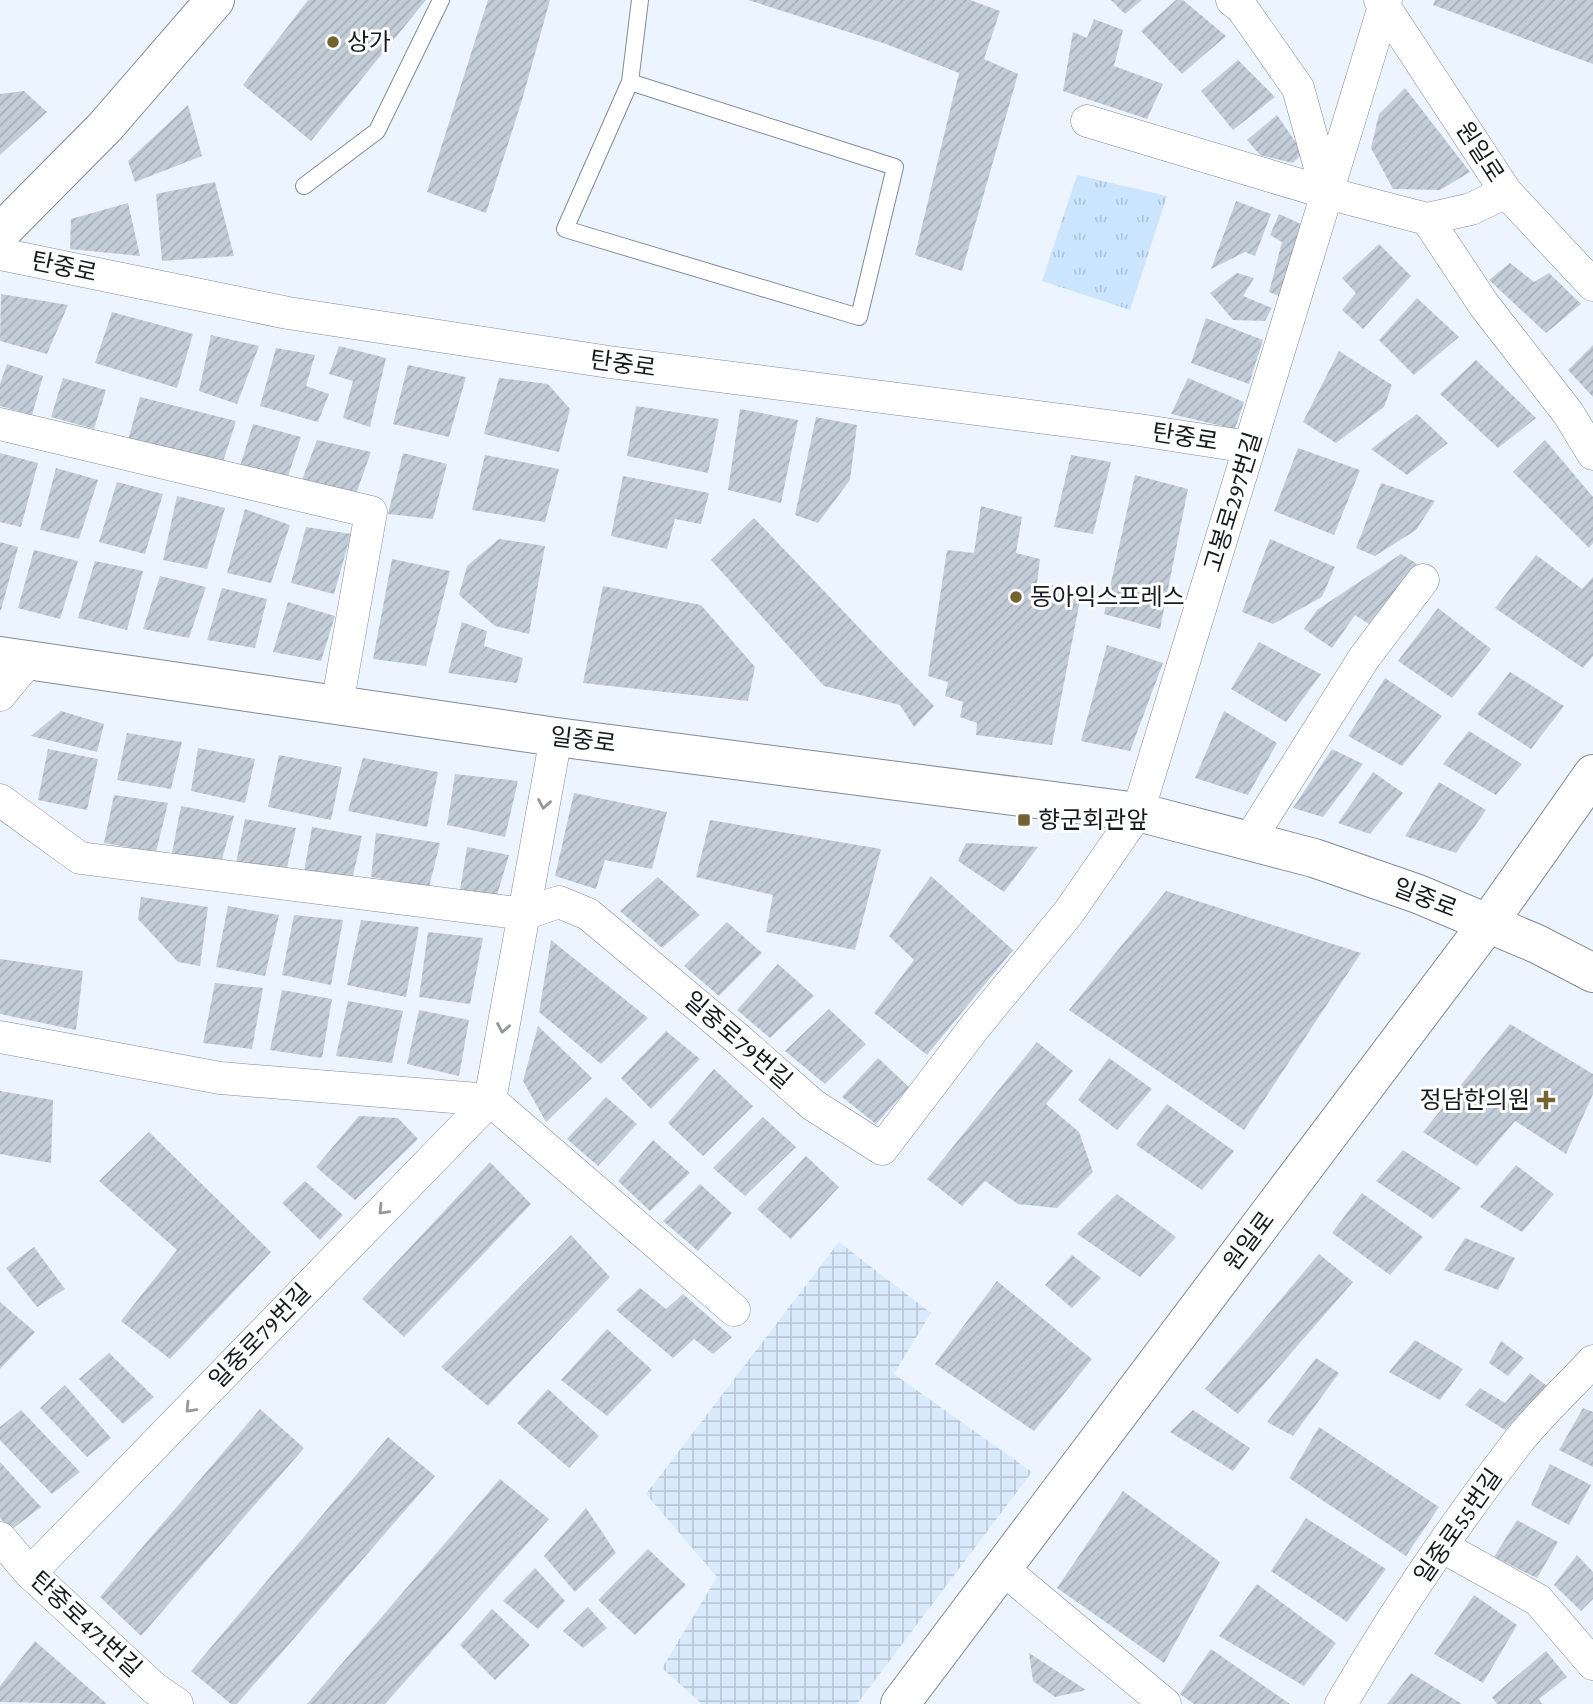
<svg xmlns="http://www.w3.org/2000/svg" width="1593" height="1704" font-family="'Crimson Pro','Noto Sans KR',serif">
<defs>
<pattern id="industrial-grid" width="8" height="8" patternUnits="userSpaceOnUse" patternTransform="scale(1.75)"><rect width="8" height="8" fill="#d9eafc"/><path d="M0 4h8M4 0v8" fill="none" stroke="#bac8d8"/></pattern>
<pattern id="park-tufts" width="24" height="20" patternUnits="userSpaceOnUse" patternTransform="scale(1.75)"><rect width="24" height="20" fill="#cce5fe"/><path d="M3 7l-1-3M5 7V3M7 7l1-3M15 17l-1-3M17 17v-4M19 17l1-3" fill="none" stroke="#aec4d9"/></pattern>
<pattern id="building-hatch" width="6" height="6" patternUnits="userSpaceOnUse" patternTransform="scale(1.75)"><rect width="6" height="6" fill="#c2cdd8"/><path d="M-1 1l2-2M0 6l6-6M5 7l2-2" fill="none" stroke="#a6afb9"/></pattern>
</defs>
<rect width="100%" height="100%" fill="#ecf5ff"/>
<path fill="url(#industrial-grid)" d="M839 1242 931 1313 894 1374 1032 1472 857 1704H702L662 1668 717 1577 646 1494Z"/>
<path fill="url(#park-tufts)" d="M1077 175 1167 196 1130 310 1042 281Z"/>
<path fill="url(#building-hatch)" d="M308 0H426L311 141 243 85Z
M488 0H550L522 100 486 213 427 192Z
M748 0H970L1000 11 984 59 1018 74 962 271 915 255 959 73 886 44Z
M1111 0H1142L1125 14Z
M1176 0H1183L1226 36 1182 74 1141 31Z
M1435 0H1593V64L1433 5Z
M1094 19 1123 30 1114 66 1163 84 1147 119 1063 91 1073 32 1087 38Z
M1238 60 1275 97 1233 130 1201 91Z
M1405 88 1470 172 1440 190 1393 189 1371 148 1379 114Z
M24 91 47 112 0 155V94Z
M188 105 202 156 135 182 128 161Z
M1277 115 1303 153 1293 163 1260 155 1247 140Z
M215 182 234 256 162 261 156 194Z
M1236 201 1271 214 1255 256 1245 252 1211 269Z
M128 203 140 256 70 249 71 219Z
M1279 214 1299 223 1305 237 1282 297 1269 292 1282 242 1270 235Z
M1379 244 1411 276 1363 329 1342 310 1356 293 1342 278Z
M1510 263 1534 282 1549 273 1581 304 1546 333 1489 280Z
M1237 273 1254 278 1243 296 1272 308 1265 321 1233 320 1210 293Z
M1 294 68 305 47 354 0 341Z
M1417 298 1459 337 1414 375 1379 340Z
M112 312 193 334 177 388 95 363Z
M1206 318 1263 340 1249 384 1191 363Z
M211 335 259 346 237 404 199 391Z
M1593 345V397L1568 370Z
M339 346 386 358 370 427 343 418 353 381 329 374Z
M276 348 315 355 306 386 329 394 318 422 260 406Z
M1339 351 1392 385 1384 407 1336 443 1303 422Z
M1476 360 1536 418 1498 448 1440 394Z
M7 364 43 376 32 415 0 406V384Z
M408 365 466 377 449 437 393 424Z
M63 378 106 390 94 429 51 417Z
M499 378 548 384 570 409 559 452 484 434Z
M1188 378 1244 402 1235 429 1171 414Z
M140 397 236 421 222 465 128 440Z
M636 406 719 419 708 473 627 456Z
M740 409 798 420 781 503 728 490Z
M1417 414 1448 443 1407 475 1371 449Z
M816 417 857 425 850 480 818 523 795 515Z
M253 424 301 437 287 479 240 466Z
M317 440 371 452 356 494 302 480Z
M1545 440 1593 497V543L1589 548 1513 472Z
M1298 448 1360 470 1334 535 1274 511Z
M0 453 38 463 21 527 0 522Z
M403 453 447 464 433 519 388 514Z
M485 455 559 469 545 522 472 510Z
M1071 455 1111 462 1093 534 1054 527Z
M56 468 98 480 79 539 40 530Z
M1135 475 1188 489 1160 629 1104 614Z
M623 476 709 493 701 524 675 519 667 549 611 536Z
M117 482 163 494 145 554 99 542Z
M1381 483 1435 501 1416 530 1375 556 1356 548Z
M177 496 225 508 207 569 163 560Z
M981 506 1022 517 1016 553 1040 559 1037 583 1082 590 1052 745 976 735 977 723 960 717 963 702 945 696 948 682 928 676 947 550 974 553Z
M245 509 290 525 271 583 227 573Z
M754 518 934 706 914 727 900 705 824 686 711 560Z
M306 527 351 534 334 594 291 583Z
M499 539 545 546 529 634 495 626 459 595 467 566Z
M1270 539 1335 567 1322 597 1273 624 1242 612Z
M0 542 18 547 1 610H0Z
M34 550 78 561 60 619 18 608Z
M1401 554 1417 564 1369 624 1355 615 1332 648 1304 629 1317 610Z
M1536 555 1582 589 1593 577V656L1583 668 1495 608Z
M392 559 450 571 426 666 373 659Z
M95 561 143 571 127 630 78 618Z
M160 576 206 587 189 638 143 629Z
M603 586 701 605 755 667 748 701 583 683Z
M222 588 267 599 255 648 207 640Z
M288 602 335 616 321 661 273 652Z
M1438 608 1491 649 1452 698 1398 661Z
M462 622 487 631 484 646 523 658 517 683 448 673Z
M1259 642 1321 674 1286 722 1231 689Z
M1107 645 1163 663 1130 751 1081 741Z
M1510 672 1564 706 1531 749 1477 714Z
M1385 678 1442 716 1402 766 1348 736Z
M61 711 104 724 97 752 31 736Z
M1224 711 1277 743 1248 795 1195 778Z
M1469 731 1522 764 1496 795 1443 764Z
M127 733 182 742 171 789 117 780Z
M198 748 255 759 245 803 191 791Z
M48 749 98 759 87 810 38 800Z
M1332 749 1363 764 1323 817 1293 808Z
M279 755 342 767 331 820 268 807Z
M363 758 438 772 427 827 348 811Z
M1373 772 1403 793 1370 834 1338 823Z
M455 774 518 781 505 837 447 825Z
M1439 782 1486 810 1456 853 1405 836Z
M574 793 667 812 652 869 605 860 596 889 555 876Z
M114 795 168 803 156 852 104 843Z
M181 806 234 816 221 863 172 853Z
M245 819 296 828 286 872 236 863Z
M710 820 881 849 855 950 766 932 773 895 696 877Z
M312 827 362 836 352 880 304 872Z
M376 833 440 843 429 887 371 877Z
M966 843 1038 847 1004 892 958 861Z
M467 847 509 855 497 895 460 890Z
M931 876 1013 950 927 1055 874 1013 914 960 889 936Z
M658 877 700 915 662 948 620 911Z
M1166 891 1361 953 1244 1130 1069 1010Z
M141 897 208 907 200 966 178 962 138 919Z
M228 906 279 915 265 976 216 967Z
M294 915 343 920 331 985 282 975Z
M361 920 419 927 406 997 347 985Z
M727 922 762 953 719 996 684 966Z
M428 932 483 938 470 1004 419 997Z
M551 940 648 1018 601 1064 539 1012Z
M0 959 83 971 76 1030 0 1014Z
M778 964 814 996 770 1038 737 1010Z
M215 983 263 988 252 1049 203 1043Z
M282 990 332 999 322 1058 270 1050Z
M348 1001 403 1011 392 1063 336 1056Z
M829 1009 866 1044 825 1084 785 1051Z
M419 1010 469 1020 459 1076 407 1064Z
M1510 1024 1593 1074V1094L1566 1154 1515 1121 1477 1166 1423 1132Z
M538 1026 592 1078 546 1122 523 1081Z
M666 1031 700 1059 651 1109 621 1078Z
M1037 1042 1073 1071 1046 1104 1079 1132 1093 1172 1057 1208 1018 1204 985 1181 962 1206 927 1179Z
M878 1058 909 1087 876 1124 842 1097Z
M1109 1058 1152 1089 1117 1130 1078 1100Z
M714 1069 753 1106 703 1156 668 1123Z
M0 1091 53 1100 51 1163 0 1154Z
M606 1097 637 1124 598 1166 567 1139Z
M1167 1104 1234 1151 1202 1190 1136 1145Z
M359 1116 398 1118 418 1139 355 1200 316 1167Z
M763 1117 796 1147 745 1196 713 1168Z
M149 1132 271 1252 170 1359 121 1321 177 1250 99 1181Z
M653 1140 690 1173 650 1211 618 1181Z
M1403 1150 1461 1188 1433 1219 1376 1181Z
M806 1156 839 1187 791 1239 757 1209Z
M490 1162 531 1204 404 1337 362 1299Z
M1516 1165 1554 1194 1522 1232 1480 1207Z
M305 1181 343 1215 320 1240 282 1203Z
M700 1184 732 1213 698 1251 663 1221Z
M1362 1193 1423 1237 1390 1275 1332 1233Z
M1117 1194 1176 1237 1140 1277 1077 1234Z
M571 1235 610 1277 488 1406 441 1367Z
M1465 1238 1515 1258 1498 1290 1444 1270Z
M34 1247 65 1289 37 1307 6 1268Z
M1319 1254 1353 1282 1238 1414 1205 1389Z
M1072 1255 1101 1278 1072 1308 1045 1285Z
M997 1281 1092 1359 1034 1431 935 1364Z
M640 1288 666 1309 683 1294 732 1337 713 1354 694 1339 673 1358 616 1310Z
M0 1302 35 1332 0 1369Z
M607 1329 652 1370 607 1416 561 1380Z
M1415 1340 1463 1369 1440 1400 1389 1372Z
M1501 1341 1524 1358 1508 1376 1489 1363Z
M109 1353 154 1397 123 1424 79 1379Z
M1316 1358 1339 1373 1293 1436 1267 1422Z
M1530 1373 1547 1386 1505 1430 1465 1405 1480 1388 1505 1403Z
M65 1385 111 1438 87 1457 40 1408Z
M548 1389 599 1436 569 1468 517 1423Z
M1583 1408 1593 1412V1467L1559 1450Z
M260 1409 304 1448 141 1636 100 1597Z
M21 1410 80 1472 52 1494 0 1440V1427Z
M1193 1410 1250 1448 1233 1471 1170 1432Z
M1319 1427 1439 1507 1406 1556 1289 1478Z
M388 1437 435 1476 237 1704H231L191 1671Z
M0 1462 41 1507 11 1530 0 1518Z
M1550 1464 1591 1485 1569 1525 1531 1505Z
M500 1479 549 1519 385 1704H307Z
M1123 1491 1220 1562 1164 1663 1057 1588Z
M586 1508 616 1553 575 1592 544 1556Z
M1306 1518 1386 1569 1347 1622 1271 1571Z
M1517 1520 1558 1542 1537 1578 1494 1557Z
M648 1549 686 1585 635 1635 598 1600Z
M1577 1555 1593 1572V1599L1581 1611 1554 1585Z
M535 1568 565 1601 538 1629 503 1601Z
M1257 1584 1336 1643 1304 1686 1219 1636Z
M1474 1595 1517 1625 1483 1683 1434 1654Z
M588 1607 607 1628 583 1648 563 1631Z
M492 1609 530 1645 495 1680 460 1645Z
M35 1641 107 1704 0 1702V1686Z
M1211 1649 1290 1704H1194L1180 1694Z
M1546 1651 1567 1677 1539 1699 1542 1704H1497L1492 1697Z
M1029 1653 1086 1690 1055 1697 1033 1681Z
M1411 1673 1462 1704H1387Z"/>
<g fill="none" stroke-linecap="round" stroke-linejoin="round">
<defs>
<path id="lane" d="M630 82 895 167 859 317 565 229 630 82 640 0
M304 186 377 131 441 0"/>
<path id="street" d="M1232 0 1242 8 1298 88 1327 193
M1380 0 1506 192 1593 285
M1087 121 1327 193 1427 219 1484 305 1568 413 1593 454
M1427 219 1471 209 1506 192
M0 254 288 313 609 362 1139 430 1249 447
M0 424 371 512 337 705
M0 695 28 661
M0 800 80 858 524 914 559 902 588 914 738 1039 813 1105 882 1149 974 1028 1069 912 1138 812 1386 0
M1250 839 1364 658 1423 580
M0 1037 220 1078 490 1100 734 1310
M0 1538 30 1573 154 1688 177 1704
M1443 1547 1538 1600 1593 1664
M1003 1569 1165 1704
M30 1573 490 1100 556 737
M1341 1704C1394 1613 1455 1523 1520 1439 1542 1412 1569 1387 1593 1361"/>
<path id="secondary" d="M0 233 105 127 215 0
M0 656 556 737 1138 812 1314 858 1418 894 1537 944 1593 973
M900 1704 1488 923 1593 774"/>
</defs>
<use href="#lane" stroke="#808b95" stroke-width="18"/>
<use href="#street" stroke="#808b95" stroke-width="33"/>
<use href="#secondary" stroke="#808b95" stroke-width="40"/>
<use href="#lane" stroke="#fff" stroke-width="16"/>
<use href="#street" stroke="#fff" stroke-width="32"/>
<use href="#secondary" stroke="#fff" stroke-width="38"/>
</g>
<defs><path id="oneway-chevron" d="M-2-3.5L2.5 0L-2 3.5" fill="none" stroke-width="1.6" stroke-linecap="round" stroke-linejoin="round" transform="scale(1.75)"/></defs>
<g stroke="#97989b">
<use href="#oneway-chevron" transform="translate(544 804) rotate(100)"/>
<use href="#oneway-chevron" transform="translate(503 1028) rotate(100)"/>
<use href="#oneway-chevron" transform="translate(383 1210) rotate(134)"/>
<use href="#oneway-chevron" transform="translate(190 1408) rotate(134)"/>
</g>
<g fill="#756231" stroke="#fff" stroke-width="2.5">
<circle cx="333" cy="42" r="7"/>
<circle cx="1016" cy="597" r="7"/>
<rect x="1017" y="813" width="14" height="14" rx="3.5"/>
<path d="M1542.5 1089.5h7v7h7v7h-7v7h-7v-7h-7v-7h7z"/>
</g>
<g text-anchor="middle" stroke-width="6" stroke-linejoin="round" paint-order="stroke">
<g font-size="24" fill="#171b20" stroke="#fff" text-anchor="start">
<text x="347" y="50">상가</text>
<text x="1030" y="605">동아익스프레스</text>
<text x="1038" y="828">향군회관앞</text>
<text x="1530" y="1108" text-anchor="end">정담한의원</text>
</g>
<g font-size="24" fill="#171b20" stroke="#fff">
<text transform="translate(1480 152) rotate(57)" y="8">원일로</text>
<text transform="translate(64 267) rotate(12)" y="8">탄중로</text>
<text transform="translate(623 364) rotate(8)" y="8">탄중로</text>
<text transform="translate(1185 437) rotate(9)" y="8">탄중로</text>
<text transform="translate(1233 502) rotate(-73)" y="8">고봉로297번길</text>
<text transform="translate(583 740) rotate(7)" y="8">일중로</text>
<text transform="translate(1425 898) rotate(21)" y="8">일중로</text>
<text transform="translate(738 1040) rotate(41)" y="8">일중로79번길</text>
<text transform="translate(1249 1241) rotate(-53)" y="8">원일로</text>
<text transform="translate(260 1336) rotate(-46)" y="8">일중로79번길</text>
<text transform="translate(1458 1526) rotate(-55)" y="8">일중로55번길</text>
<text transform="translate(86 1624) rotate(43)" y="8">탄중로471번길</text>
</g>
</g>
</svg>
